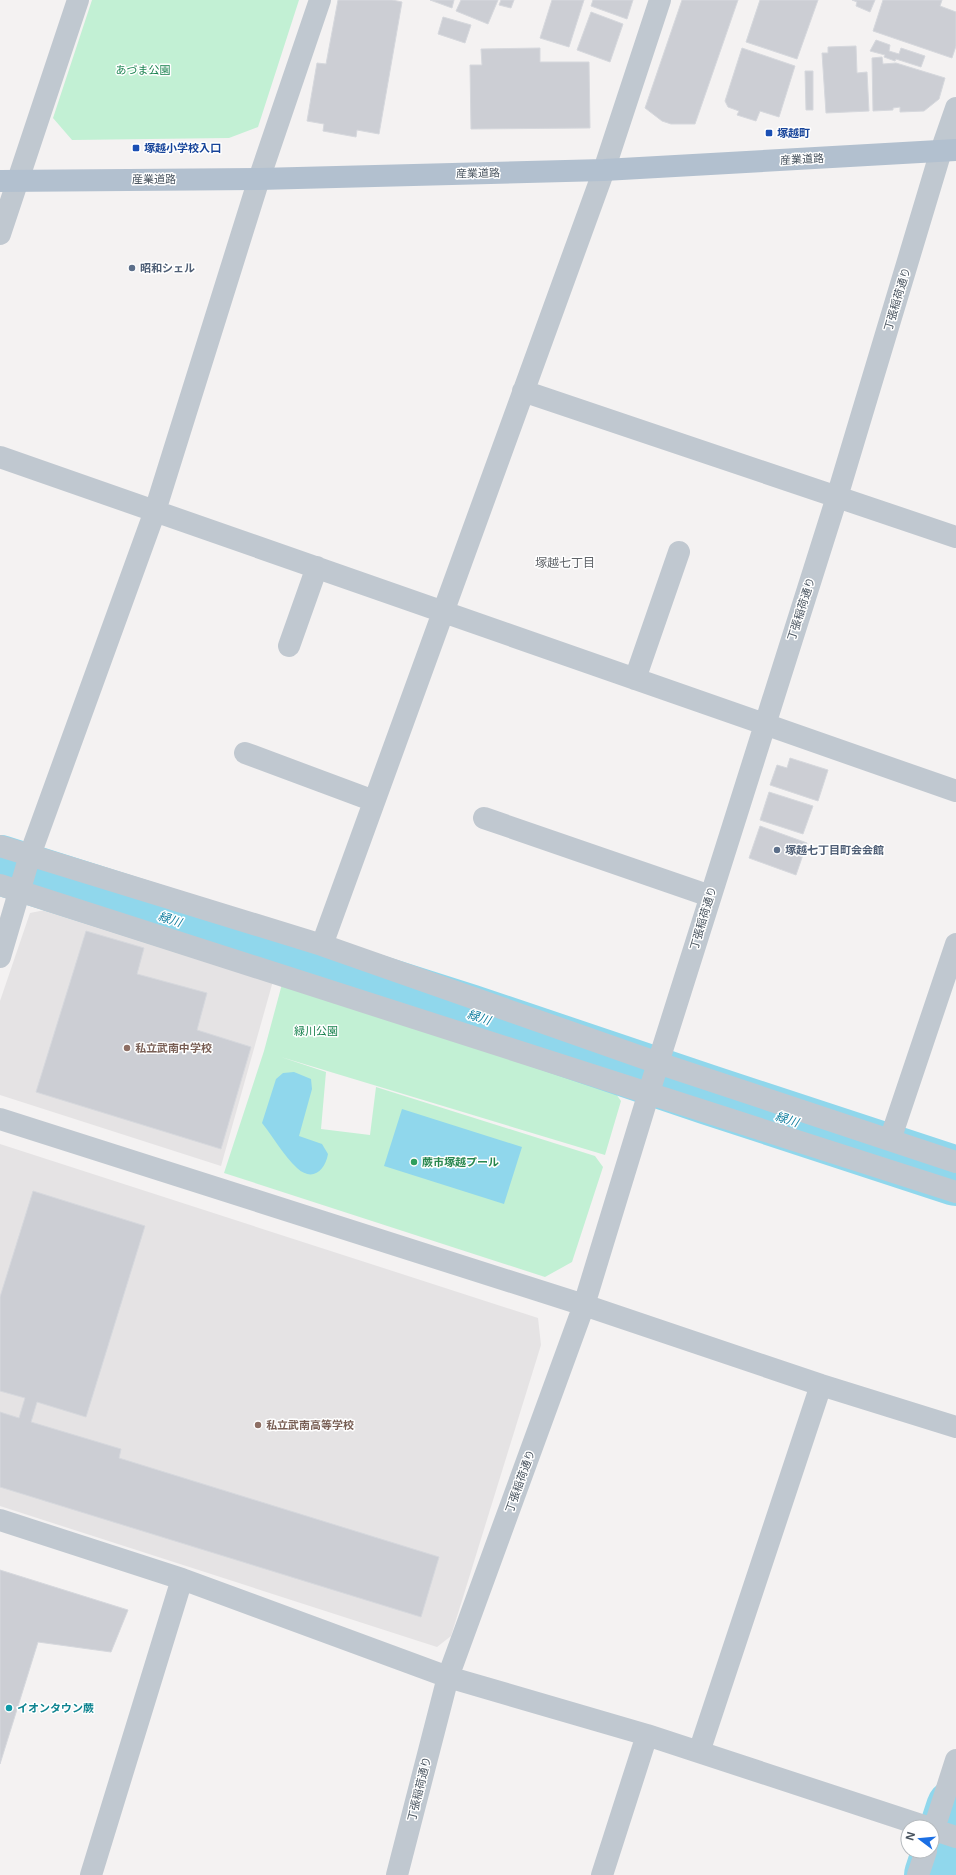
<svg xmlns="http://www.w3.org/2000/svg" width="956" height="1875" viewBox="0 0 956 1875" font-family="Inter,'Noto Sans JP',sans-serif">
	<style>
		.education { fill: #e5e3e4 }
		.green { fill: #c2f0d4 }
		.water { fill: #90d7ec }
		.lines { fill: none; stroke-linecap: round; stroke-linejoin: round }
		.river { stroke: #90d7ec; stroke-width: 60 }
		.building { fill: #ccced4; stroke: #d6d8dd }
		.minor { stroke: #c0c8d0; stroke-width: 22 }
		.major { stroke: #b2c0cf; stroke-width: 22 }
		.transit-dot { fill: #1a4fb4; stroke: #fff; stroke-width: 1.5 }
		.service-dot { fill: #5c6f8a; stroke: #fff; stroke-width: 1.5 }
		.education-dot { fill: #8d6e63; stroke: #fff; stroke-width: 1.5 }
		.leisure-dot { fill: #2e9e5b; stroke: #fff; stroke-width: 1.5 }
		.culture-dot { fill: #0f9aa8; stroke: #fff; stroke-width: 1.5 }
		.labels { text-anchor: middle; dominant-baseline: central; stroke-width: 3; stroke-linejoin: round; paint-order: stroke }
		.park-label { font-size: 11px; fill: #19824f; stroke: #fff }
		.transit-label { font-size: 11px; font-weight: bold; fill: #164399; stroke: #fff; text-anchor: start }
		.street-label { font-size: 11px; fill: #49545f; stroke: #fff }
		.service-label { font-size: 11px; font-weight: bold; fill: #4e5e75; stroke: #fff; text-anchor: start }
		.education-label { font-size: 11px; font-weight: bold; fill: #785e54; stroke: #fff; text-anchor: start }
		.leisure-label { font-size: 11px; font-weight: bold; fill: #27864d; stroke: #fff; text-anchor: start }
		.culture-label { font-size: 11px; font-weight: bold; fill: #0d838f; stroke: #fff; text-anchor: start }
		.neighbourhood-label { font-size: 12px; fill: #5e6267; stroke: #fff }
		.water-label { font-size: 12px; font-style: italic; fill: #0e7d9e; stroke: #fff }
	</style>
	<rect width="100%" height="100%" fill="#f4f2f2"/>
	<!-- education -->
	<path class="education" d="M 45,910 L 273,981 L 221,1166 L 0,1095 L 0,1001 L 30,913 Z
		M 0,1144 L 538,1318 L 541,1345 L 451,1636 L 437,1647 L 0,1506 Z"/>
	<!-- green -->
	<path class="green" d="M 92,0 L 299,0 L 258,127 L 229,138 L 72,140 L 53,118 Z
		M 282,984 L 614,1091 L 621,1101 L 605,1155 L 281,1057 L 326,1072 L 321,1129 L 370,1135 L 376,1087 L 595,1156 L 603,1167 L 572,1262 L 545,1277 L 224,1173 L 264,1051 Z"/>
	<!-- water -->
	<path class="water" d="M 294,1072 L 311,1079 L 312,1089 L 299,1136 L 322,1144 L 328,1154 C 325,1171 312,1182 297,1168 C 284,1156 274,1138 262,1123 L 276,1079 L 283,1073 Z
		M 402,1109 L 522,1147 L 504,1204 L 384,1166 Z"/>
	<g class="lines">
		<!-- river -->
		<path class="river" d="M 0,865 L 469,1014 L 709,1095 L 956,1176
			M 934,1875 L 956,1808"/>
	</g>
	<!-- building -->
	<path class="building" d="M 338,0 L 392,0 L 402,2 L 379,134 L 357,130 L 356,137 L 323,131 L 324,124 L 307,121 L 317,63 L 326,64 Z
		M 430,0 L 454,0 L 452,8 Z
		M 461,0 L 498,0 L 488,24 L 456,11 Z
		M 501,0 L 514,0 L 511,8 L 499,5 Z
		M 552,0 L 584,0 L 569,47 L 540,38 Z
		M 593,0 L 633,0 L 627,19 L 591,6 Z
		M 682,0 L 738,0 L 695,124 L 671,124 L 662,121 L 645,108 Z
		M 760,0 L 818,0 L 797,59 L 746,42 Z
		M 852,0 L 875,0 L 870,12 L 856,6 L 857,2 Z
		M 883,0 L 942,0 L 940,6 L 956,12 L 956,46 L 952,58 L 873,31 Z
		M 591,12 L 623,24 L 610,62 L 577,50 Z
		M 443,17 L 471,25 L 465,43 L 438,34 Z
		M 876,40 L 890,45 L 889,51 L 899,54 L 901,48 L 925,56 L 921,67 L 896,59 L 895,61 L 884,57 L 885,55 L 870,51 Z
		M 856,46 L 857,73 L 867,72 L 869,111 L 826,113 L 822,53 L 828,53 L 828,47 Z
		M 540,48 L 540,62 L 589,62 L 590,128 L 471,129 L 470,65 L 482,65 L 481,49 Z
		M 742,48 L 795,66 L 779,117 L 760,111 L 756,121 L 737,115 L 739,111 L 728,107 L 725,101 Z
		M 882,57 L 883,64 L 896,63 L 945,78 L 939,99 L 924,111 L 900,112 L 900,107 L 893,108 L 893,110 L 873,111 L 872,58 Z
		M 805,71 L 813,71 L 813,110 L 806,110 Z
		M 790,758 L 828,770 L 818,801 L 770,785 L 777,765 L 787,768 Z
		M 769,792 L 813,806 L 803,834 L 760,820 Z
		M 760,826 L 807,843 L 796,875 L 749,858 Z
		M 86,931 L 144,948 L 137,974 L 207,993 L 197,1030 L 251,1047 L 221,1149 L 36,1092 Z
		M 33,1191 L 145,1226 L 86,1417 L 37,1402 L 31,1422 L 121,1449 L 119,1458 L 439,1557 L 421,1617 L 0,1487 L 0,1412 L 19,1418 L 25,1398 L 0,1391 L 0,1297 Z
		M 0,1570 L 128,1610 L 111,1652 L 38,1642 L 0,1764 Z"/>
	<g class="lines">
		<!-- minor -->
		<path class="minor" d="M 0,234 L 78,0
			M 523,391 L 956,537
			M 0,457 L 956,791
			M 289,646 L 317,567
			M 635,679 L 679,552
			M 245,753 L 374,801
			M 484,818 L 710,896
			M 0,846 L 322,945 L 658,1063 L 956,1162
			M 0,885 L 956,1192
			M 322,945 L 604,170 L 660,0
			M 0,957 L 30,855 L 155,511 L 259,179 L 320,0
			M 0,1119 L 584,1305 L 821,1385 L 956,1427
			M 890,1140 L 956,944
			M 0,1520 L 182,1579 L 448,1677 L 647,1735 L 927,1827
			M 699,1752 L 821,1385
			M 932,1829 L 956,1837
			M 932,1835 L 956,1760
			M 91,1875 L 182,1579
			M 397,1875 L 448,1677 L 584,1305 L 658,1063 L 837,497 L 941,151 L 956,108
			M 602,1875 L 647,1735
			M 918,1875 L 926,1851"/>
		<!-- major -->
		<path class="major" d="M 0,181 L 259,179 L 604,170 L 956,150"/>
	</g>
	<!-- markers -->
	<g class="transit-dot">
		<rect x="765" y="129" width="8" height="8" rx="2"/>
		<rect x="132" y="144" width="8" height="8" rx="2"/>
	</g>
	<g class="service-dot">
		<circle cx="132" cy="268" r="4"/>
		<circle cx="777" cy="850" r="4"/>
	</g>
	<g class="education-dot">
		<circle cx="127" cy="1048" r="4"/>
		<circle cx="258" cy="1425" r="4"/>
	</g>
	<circle class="leisure-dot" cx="414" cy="1162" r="4"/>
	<circle class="culture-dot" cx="9" cy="1708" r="4"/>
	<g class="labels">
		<!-- park labels -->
		<g class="park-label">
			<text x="143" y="70">あづま公園</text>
			<text x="316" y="1031">緑川公園</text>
		</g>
		<!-- transit labels -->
		<g class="transit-label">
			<text x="777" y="133">塚越町</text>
			<text x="144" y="148">塚越小学校入口</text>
		</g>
		<!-- street labels -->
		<g class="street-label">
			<text transform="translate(802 159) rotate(-3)">産業道路</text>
			<text transform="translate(478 173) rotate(-1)">産業道路</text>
			<text x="154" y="179">産業道路</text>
			<text transform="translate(897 299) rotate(-73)">丁張稲荷通り</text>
			<text transform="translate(801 609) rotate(-72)">丁張稲荷通り</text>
			<text transform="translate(703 918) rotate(-73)">丁張稲荷通り</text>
			<text transform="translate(520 1481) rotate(-70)">丁張稲荷通り</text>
			<text transform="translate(419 1789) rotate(-76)">丁張稲荷通り</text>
		</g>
		<!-- service labels -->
		<g class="service-label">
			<text x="140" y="268">昭和シェル</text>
			<text x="785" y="850">塚越七丁目町会会館</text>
		</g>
		<!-- education labels -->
		<g class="education-label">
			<text x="135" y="1048">私立武南中学校</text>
			<text x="266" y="1425">私立武南高等学校</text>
		</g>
		<!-- leisure labels -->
		<g class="leisure-label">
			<text x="422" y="1162">蕨市塚越プール</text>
		</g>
		<!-- culture labels -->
		<g class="culture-label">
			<text x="17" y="1708">イオンタウン蕨</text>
		</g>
		<!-- neighbourhood labels -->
		<g class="neighbourhood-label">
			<text x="565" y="562">塚越七丁目</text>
		</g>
		<!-- water labels -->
		<g class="water-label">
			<text transform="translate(170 919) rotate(18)">緑川</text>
			<text transform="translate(479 1017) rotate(18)">緑川</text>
			<text transform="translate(787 1119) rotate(18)">緑川</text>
		</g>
	</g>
	<!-- north arrow -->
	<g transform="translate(920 1839) rotate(286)"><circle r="19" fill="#ffffff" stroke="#b6bbbf"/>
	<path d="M0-3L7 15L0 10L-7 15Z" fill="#1b6fe4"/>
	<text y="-6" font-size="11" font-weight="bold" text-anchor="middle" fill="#49545f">N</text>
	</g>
</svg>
